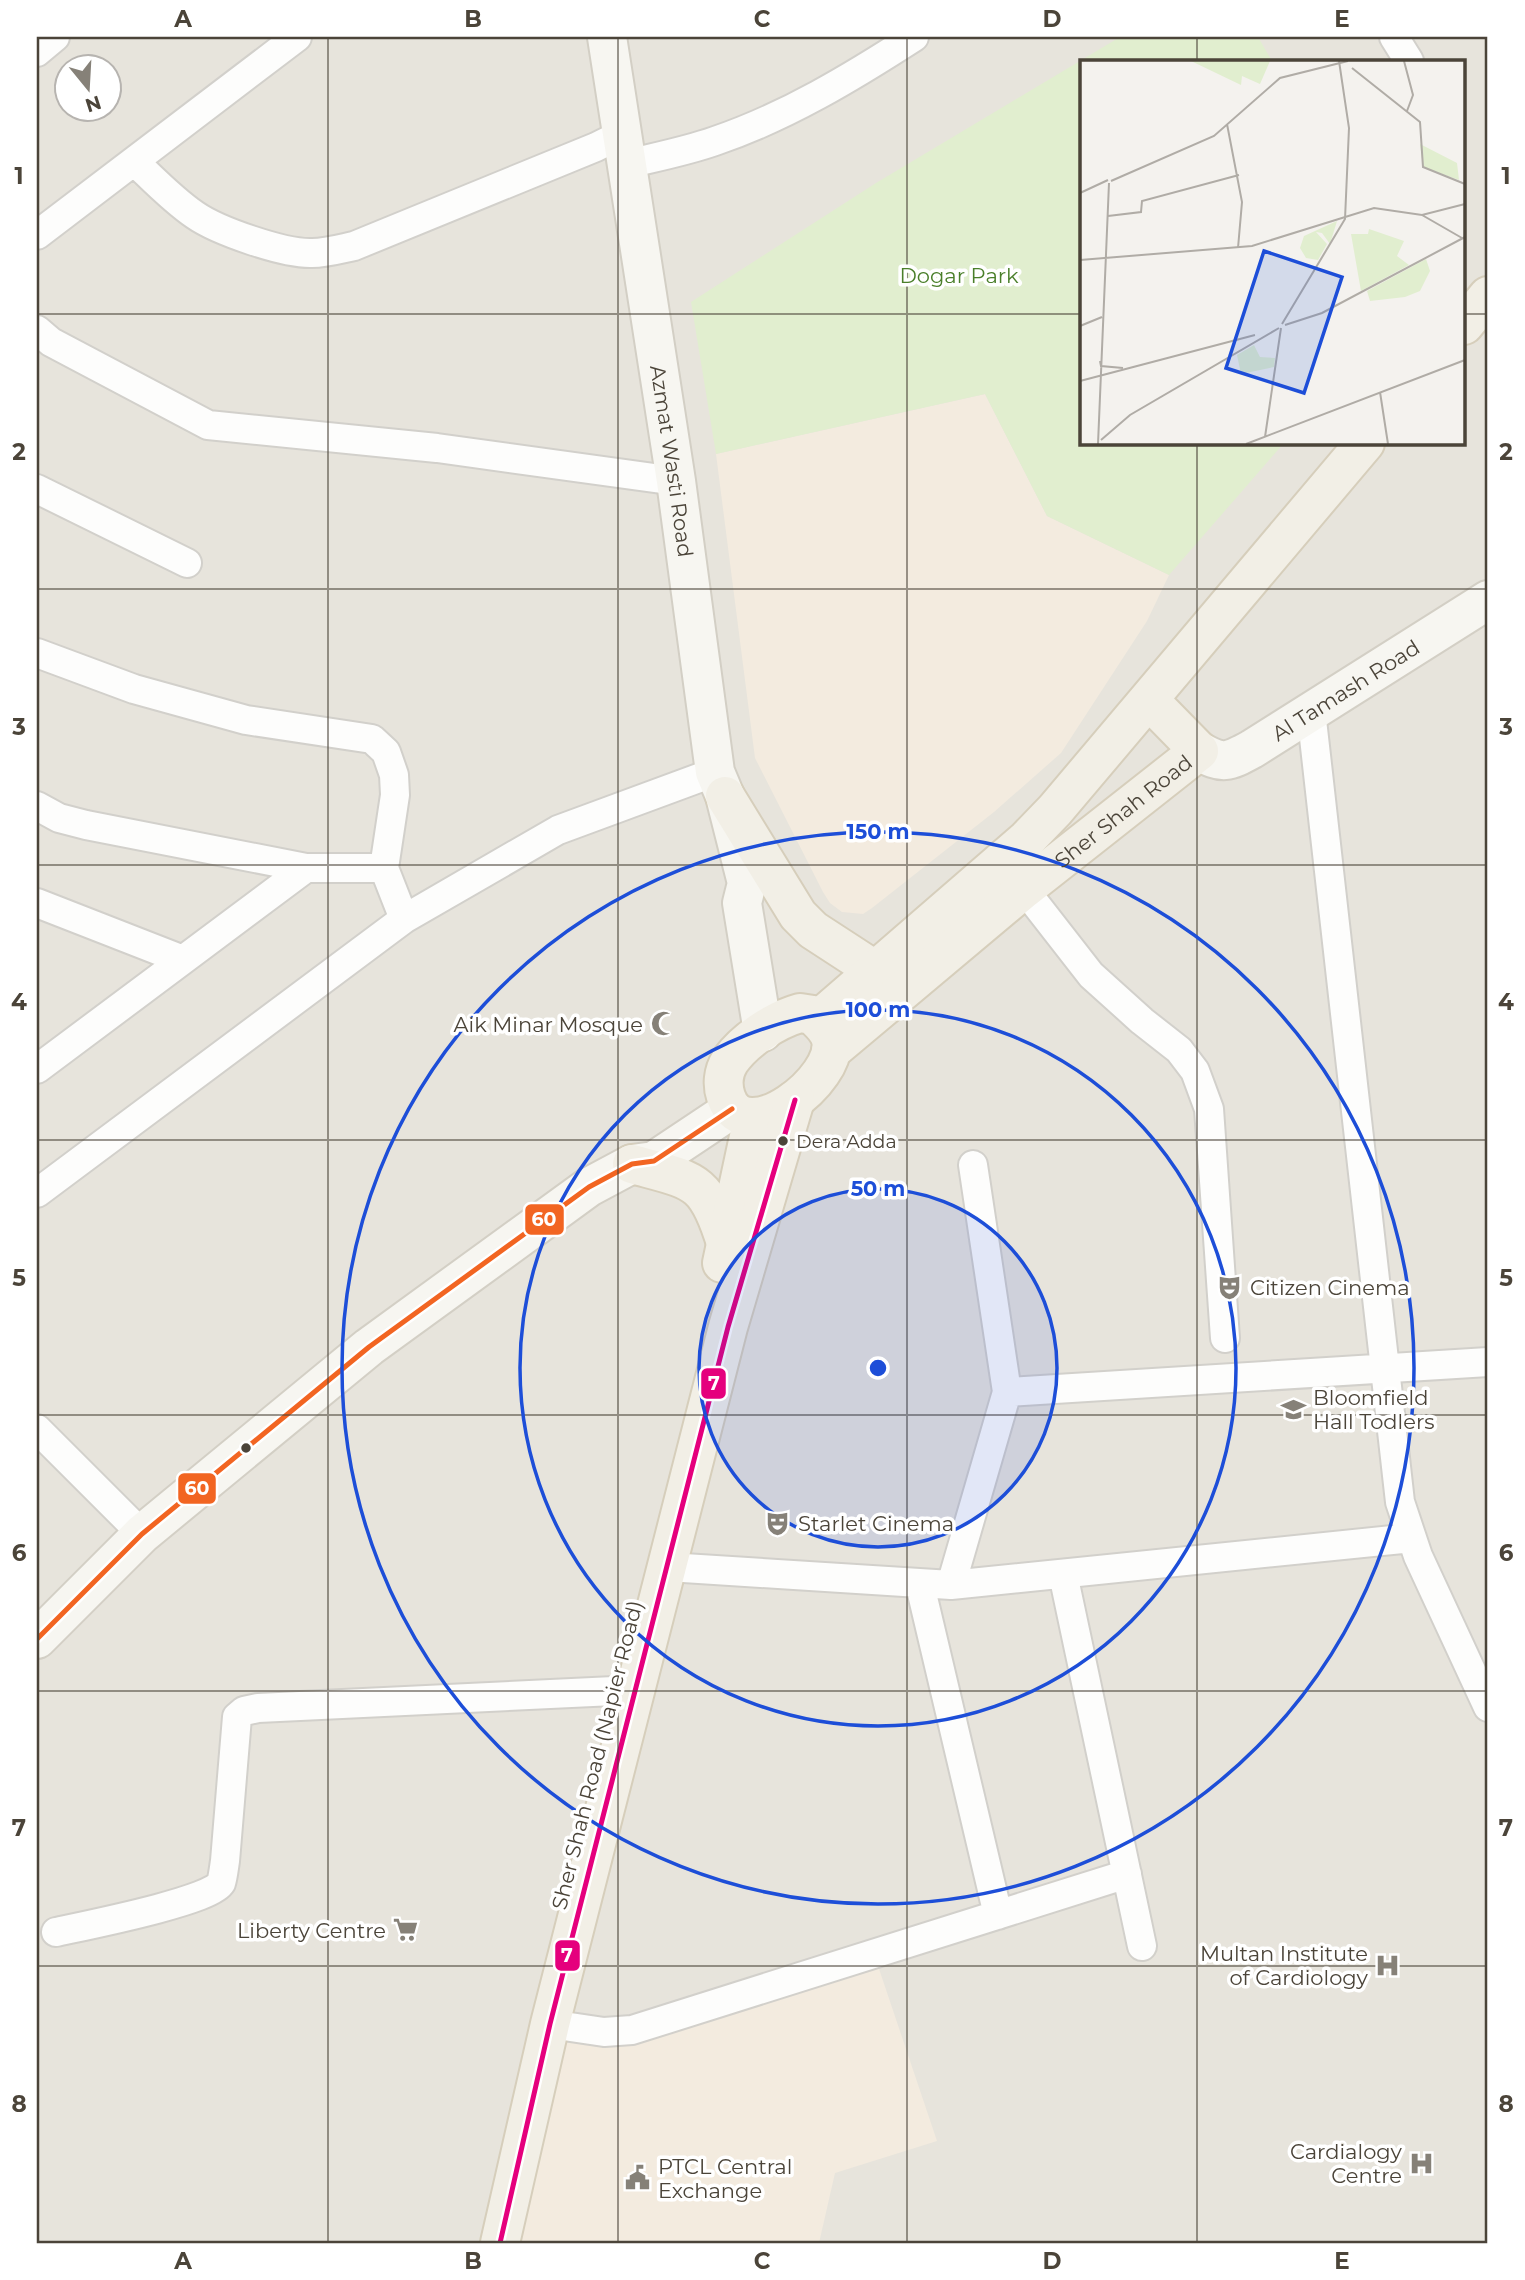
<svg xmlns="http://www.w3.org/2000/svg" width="1525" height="2280" viewBox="0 0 1525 2280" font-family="Montserrat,sans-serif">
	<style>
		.residential { fill: #e7e4dc; fill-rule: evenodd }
		.commercial { fill: #f3ebdf }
		.green { fill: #e1eecf }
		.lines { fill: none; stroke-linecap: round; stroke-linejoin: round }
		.minor-casing { stroke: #d2d0cb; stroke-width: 32 }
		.secondary-casing { stroke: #d3cfc5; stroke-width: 42 }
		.primary-casing { stroke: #d6cebb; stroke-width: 42 }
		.minor { stroke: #fdfdfc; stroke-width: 28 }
		.secondary { stroke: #f7f6f1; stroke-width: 38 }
		.primary { stroke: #f2efe6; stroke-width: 38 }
		.bus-1-casing { stroke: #fff; stroke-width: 10 }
		.bus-2-casing { stroke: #fff; stroke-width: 10 }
		.bus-1 { stroke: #f26522; stroke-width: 5 }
		.bus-2 { stroke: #e5007d; stroke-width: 5 }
		.grid { fill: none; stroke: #4b4439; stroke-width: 2; stroke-opacity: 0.55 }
		.ring { fill: none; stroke: #1d4ed8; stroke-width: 3.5 }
		.bus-dot { fill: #4b4439; stroke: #fff; stroke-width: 2.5 }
		.labels { text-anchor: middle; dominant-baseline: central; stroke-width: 7; stroke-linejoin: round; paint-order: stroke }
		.bus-label { font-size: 19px; fill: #4b4439; stroke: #fff; text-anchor: start }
		.park-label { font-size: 21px; fill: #4a7f2a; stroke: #fff }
		.street-label { font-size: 21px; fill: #4b4439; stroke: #fff }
		.poi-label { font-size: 21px; fill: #4b4439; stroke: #fff; text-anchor: end }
		.inset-road { fill: none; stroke: #b0aca6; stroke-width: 2 }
		.view { fill: #1d4ed8; fill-opacity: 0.15; stroke: #1d4ed8; stroke-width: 3.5 }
		.inset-edge { fill: none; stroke: #4b4439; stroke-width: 3.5 }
		.centre { fill: #1d4ed8; stroke: #fff; stroke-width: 3.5 }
		.ring-label { font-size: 21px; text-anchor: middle; font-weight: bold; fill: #1d4ed8; stroke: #fff; stroke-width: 7; stroke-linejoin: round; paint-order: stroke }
		.line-badge { stroke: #fff; stroke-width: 2.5 }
		.badge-label { font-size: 19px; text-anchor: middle; font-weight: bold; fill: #fff }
		.neatline { fill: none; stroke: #4b4439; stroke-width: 2.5 }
		.grid-label { font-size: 23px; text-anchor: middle; font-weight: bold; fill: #4b4439 }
	</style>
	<rect width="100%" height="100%" fill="#f4f2ee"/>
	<!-- residential -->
	<path class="residential" d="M 37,37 L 1488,37 L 1488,2243 L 37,2243 ZM 1082,61 L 1464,61 L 1464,443 L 1082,443 ZM 66,66 L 108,66 L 108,108 L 66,108 Z"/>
	<!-- commercial -->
	<path class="commercial" d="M 985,394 L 1047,516 L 1169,575 L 1147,621 L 1061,753 L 994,812 L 872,908 L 863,914 L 842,912 L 830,903 L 823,892 L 755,758 L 716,454 Z
		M 874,1954 L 937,2141 L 835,2173 L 819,2243 L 480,2243 L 538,2019 L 632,2030 Z"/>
	<!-- green -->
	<path class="green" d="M 1120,37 L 1258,37 L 1272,61 L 1082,61 L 1082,443 L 1284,443 L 1169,575 L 1047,516 L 985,394 L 716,454 L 691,302 L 876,183 Z"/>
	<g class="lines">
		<defs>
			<path id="minor" d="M 1394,37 L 1409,61
				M 37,52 L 55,37
				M 135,162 C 155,181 173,200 195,215 C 218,231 284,254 312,253 C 326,253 340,249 354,246 L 596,147 L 622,134
				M 627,164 C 656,157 687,151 715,141 C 786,117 852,77 914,37
				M 37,235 L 297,37
				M 37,330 L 51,342 L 208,425 L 437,448 L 676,481
				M 37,489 L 187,563
				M 37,653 L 134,689 L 246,720 L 372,739 L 386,752 L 394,775 L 395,795 L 384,868 L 404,919
				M 1311,711 L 1400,1502 L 1418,1556 L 1488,1707
				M 37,806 L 59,818 L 86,825 L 306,868 L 384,868
				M 1024,889 L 1091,975 L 1142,1021 L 1179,1050 L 1195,1071 L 1209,1109 L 1225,1338
				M 37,903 L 183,960
				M 37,1069 L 306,868
				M 37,1193 L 404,919 L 558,830 L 715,772
				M 1007,1392 L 1488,1362
				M 37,1429 L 142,1534
				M 668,1567 L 951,1585 L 1412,1538
				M 1063,1574 L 1142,1946
				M 920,1585 L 998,1915
				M 951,1585 L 1007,1392 L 973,1165
				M 56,1932 C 83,1926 211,1901 221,1883 C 223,1877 224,1867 225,1861 L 237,1717 L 244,1711 L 258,1708 L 614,1691
				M 550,2024 L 604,2032 L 632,2030 L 1127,1874"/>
			<g id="secondary">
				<path id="s1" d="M 607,37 L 676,481 L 715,772 L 725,796 L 747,883 L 742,903 L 763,1032"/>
				<path id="s2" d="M 1199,751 C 1223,765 1228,762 1252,749 L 1488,600"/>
				<path d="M 37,1639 L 142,1534 L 369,1347 L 589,1187 L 632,1164 L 654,1161 L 732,1109"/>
			</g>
			<g id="primary">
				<path d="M 1464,325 L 1488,296"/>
				<path d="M 725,796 L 798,915 L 813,930 L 876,971"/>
				<path d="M 800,1013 L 813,1015 C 820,1022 829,1030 831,1040 C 840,1078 745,1153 726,1097 C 722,1085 723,1072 730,1061 C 745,1040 775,1020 800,1013 Z"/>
				<path d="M 818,1020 L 1027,839 L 1055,810 L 1365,443"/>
				<path id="s3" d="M 831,1051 L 1024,889 L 1199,751 L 1149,700"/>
				<path d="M 632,1164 C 694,1181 706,1178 726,1243"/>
				<path d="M 722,1263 L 753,1118"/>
				<path d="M 500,2243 L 550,2024 L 728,1327 L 795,1100"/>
			</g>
		</defs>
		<!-- minor casing -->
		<use href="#minor" class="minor-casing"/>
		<!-- secondary casing -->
		<use href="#secondary" class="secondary-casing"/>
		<!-- primary casing -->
		<use href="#primary" class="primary-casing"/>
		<!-- minor -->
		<use href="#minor" class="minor"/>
		<!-- secondary -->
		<use href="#secondary" class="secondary"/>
		<!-- primary -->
		<use href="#primary" class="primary"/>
		<defs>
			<path id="bus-1" d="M 37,1639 L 142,1534 L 369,1347 L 589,1187 L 632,1164 L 654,1161 L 732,1109"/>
			<path id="bus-2" d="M 500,2243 L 550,2024 L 728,1327 L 795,1100"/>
		</defs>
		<!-- bus-1 casing -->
		<use href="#bus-1" class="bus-1-casing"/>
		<!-- bus-2 casing -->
		<use href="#bus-2" class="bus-2-casing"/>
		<!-- bus-1 -->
		<use href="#bus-1" class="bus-1"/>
		<!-- bus-2 -->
		<use href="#bus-2" class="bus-2"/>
	</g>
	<!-- grid -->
	<path class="grid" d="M 328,37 L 328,2243M 618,37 L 618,2243M 907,37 L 907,2243M 1197,37 L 1197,61M 37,314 L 1082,314M 1464,314 L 1488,314M 1197,443 L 1197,2243M 37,589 L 1488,589M 37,865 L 1488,865M 37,1140 L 1488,1140M 37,1415 L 1488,1415M 37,1691 L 1488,1691M 37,1966 L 1488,1966"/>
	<!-- distance rings -->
	<circle cx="878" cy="1368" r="179" fill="#1d4ed8" fill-opacity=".12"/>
	<g class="ring">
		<circle cx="878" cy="1368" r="179"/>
		<circle cx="878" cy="1368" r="358"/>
		<circle cx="878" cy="1368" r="536"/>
	</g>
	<!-- icons -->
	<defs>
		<symbol id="mosque-bare" viewBox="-9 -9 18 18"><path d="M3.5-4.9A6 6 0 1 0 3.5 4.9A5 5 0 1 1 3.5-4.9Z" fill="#868178" stroke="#fff" stroke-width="2.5" paint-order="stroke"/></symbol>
		<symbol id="theatre-bare" viewBox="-9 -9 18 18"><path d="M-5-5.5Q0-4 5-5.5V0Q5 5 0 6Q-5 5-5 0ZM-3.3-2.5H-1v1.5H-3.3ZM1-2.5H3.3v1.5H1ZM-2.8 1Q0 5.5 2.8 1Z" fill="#868178" stroke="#fff" stroke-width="2.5" paint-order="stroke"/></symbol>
		<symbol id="school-bare" viewBox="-9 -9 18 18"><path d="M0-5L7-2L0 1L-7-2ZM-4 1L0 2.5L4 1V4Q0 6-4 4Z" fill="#868178" stroke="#fff" stroke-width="2.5" paint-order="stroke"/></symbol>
		<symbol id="supermarket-bare" viewBox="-9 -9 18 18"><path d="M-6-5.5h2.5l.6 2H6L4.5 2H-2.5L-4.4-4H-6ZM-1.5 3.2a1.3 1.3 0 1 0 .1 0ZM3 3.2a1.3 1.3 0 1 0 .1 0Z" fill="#868178" stroke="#fff" stroke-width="2.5" paint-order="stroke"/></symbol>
		<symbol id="hospital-bare" viewBox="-9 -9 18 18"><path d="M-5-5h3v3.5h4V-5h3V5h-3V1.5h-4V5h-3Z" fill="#868178" stroke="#fff" stroke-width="2.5" paint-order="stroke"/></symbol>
		<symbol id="civic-bare" viewBox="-9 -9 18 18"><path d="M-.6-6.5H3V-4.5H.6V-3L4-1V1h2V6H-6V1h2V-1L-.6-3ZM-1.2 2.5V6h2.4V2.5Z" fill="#868178" stroke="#fff" stroke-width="2.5" paint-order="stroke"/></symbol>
	</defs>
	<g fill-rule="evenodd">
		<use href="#mosque-bare" x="646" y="1006" width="35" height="35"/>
		<use href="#theatre-bare" x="1212" y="1270" width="35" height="35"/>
		<use href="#school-bare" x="1276" y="1392" width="35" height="35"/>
		<use href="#theatre-bare" x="760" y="1506" width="35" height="35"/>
		<use href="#supermarket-bare" x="388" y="1912" width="35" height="35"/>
		<use href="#hospital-bare" x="1370" y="1948" width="35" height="35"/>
		<use href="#hospital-bare" x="1404" y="2146" width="35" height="35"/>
		<use href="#civic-bare" x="620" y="2160" width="35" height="35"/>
	</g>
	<!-- markers -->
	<g class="bus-dot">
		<circle cx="783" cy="1141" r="6"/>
		<circle cx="246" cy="1448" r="6"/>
	</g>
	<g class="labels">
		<!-- bus labels -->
		<g class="bus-label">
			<text x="796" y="1141">Dera Adda</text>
		</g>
		<!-- park labels -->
		<g class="park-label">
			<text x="959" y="275">Dogar Park</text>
		</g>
		<!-- street labels -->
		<g class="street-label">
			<text stroke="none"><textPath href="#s1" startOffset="429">Azmat Wasti Road</textPath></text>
			<text stroke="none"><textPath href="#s2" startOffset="168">Al Tamash Road</textPath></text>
			<text stroke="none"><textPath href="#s3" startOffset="378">Sher Shah Road</textPath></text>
			<text transform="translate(597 1755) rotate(-76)">Sher Shah Road (Napier Road)</text>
		</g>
		<!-- poi labels -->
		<g class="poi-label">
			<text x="643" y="1024">Aik Minar Mosque</text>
			<text x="1250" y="1287" text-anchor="start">Citizen Cinema</text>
			<text x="1313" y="1397" text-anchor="start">Bloomfield<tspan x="1313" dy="24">Hall Todlers</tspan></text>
			<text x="798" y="1523" text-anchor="start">Starlet Cinema</text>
			<text x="386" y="1930">Liberty Centre</text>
			<text x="1368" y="1953">Multan Institute<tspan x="1368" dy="24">of Cardiology</tspan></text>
			<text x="1402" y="2151">Cardialogy<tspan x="1402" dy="24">Centre</tspan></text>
			<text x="658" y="2166" text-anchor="start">PTCL Central<tspan x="658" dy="24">Exchange</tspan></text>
		</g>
	</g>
	<!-- overview -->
	<g transform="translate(1080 60)">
		<rect width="385" height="385" fill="#f4f2ee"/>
		<path d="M 111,1 L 190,1 L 180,24 L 162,16 L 161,25 ZM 340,84 L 377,103 L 379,120 L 343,107 ZM 257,161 L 250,184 L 242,173 L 236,172 L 247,184 L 238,200 L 226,198 L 220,188 L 224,176 ZM 289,169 L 324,181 L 317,196 L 329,205 L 281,231 L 271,174 L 288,174 ZM 346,199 L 350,211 L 340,231 L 325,237 L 290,241 L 287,231 ZM 174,285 L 180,297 L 195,298 L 194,307 L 161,314 L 157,295 Z" fill="#e1eecf"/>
		<path class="inset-road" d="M 324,1 L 333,35 L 327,51M 272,8 L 340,62 L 343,107 L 385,124M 147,64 L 162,142 L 158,188M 31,121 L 134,76 L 200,18 L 268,1M 0,133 L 28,120M 342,155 L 382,178M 28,156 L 61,152 L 62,141 L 159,115M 0,200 L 172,186 L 294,148 L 342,155 L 385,144M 202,264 L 265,159 L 269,68 L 259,1M 205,265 L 242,253 L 385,177M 0,266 L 22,257M 20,301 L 21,306 L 43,308M 0,321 L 175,275M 300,332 L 308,384M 185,377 L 201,268M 21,380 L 50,355 L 199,268M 18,384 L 29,123M 166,384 L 385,300"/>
		<path class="view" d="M 184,191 L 262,217 L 224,333 L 146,308 Z"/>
		<rect width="385" height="385" class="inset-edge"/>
	</g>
	<circle cx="878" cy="1368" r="10" class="centre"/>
	<g class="ring-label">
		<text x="878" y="839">150 m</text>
		<text x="878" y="1017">100 m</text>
		<text x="878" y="1196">50 m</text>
	</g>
	<g class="line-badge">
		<rect x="524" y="1203" width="41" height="33" rx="7" fill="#f26522"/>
		<rect x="700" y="1367" width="27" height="33" rx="7" fill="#e5007d"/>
		<rect x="177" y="1472" width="40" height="33" rx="7" fill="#f26522"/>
		<rect x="554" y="1939" width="27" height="33" rx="7" fill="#e5007d"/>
	</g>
	<g class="badge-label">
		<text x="544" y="1226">60</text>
		<text x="714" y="1390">7</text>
		<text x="197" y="1495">60</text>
		<text x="567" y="1962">7</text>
	</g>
	<!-- border -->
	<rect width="1525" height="2280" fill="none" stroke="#ffffff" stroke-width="77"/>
	<!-- north arrow -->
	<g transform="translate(88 88) rotate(162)"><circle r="33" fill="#ffffff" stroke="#b7b4b0" stroke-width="2"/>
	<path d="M0-5L12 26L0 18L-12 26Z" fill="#868178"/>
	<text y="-10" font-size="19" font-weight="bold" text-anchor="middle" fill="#4b4439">N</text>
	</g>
	<rect x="38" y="38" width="1448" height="2204" class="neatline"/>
	<g class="grid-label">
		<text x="183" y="27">A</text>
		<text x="473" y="27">B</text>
		<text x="762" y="27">C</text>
		<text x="1052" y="27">D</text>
		<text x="1342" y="27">E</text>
		<text x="19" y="184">1</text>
		<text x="1506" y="184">1</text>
		<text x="19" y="460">2</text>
		<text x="1506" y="460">2</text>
		<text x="19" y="735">3</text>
		<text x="1506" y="735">3</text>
		<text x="19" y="1010">4</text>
		<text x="1506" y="1010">4</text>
		<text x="19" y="1286">5</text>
		<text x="1506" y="1286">5</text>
		<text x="19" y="1561">6</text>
		<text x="1506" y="1561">6</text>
		<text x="19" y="1836">7</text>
		<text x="1506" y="1836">7</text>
		<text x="19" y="2112">8</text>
		<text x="1506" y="2112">8</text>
		<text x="183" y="2269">A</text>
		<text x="473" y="2269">B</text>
		<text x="762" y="2269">C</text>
		<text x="1052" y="2269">D</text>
		<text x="1342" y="2269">E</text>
	</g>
</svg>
